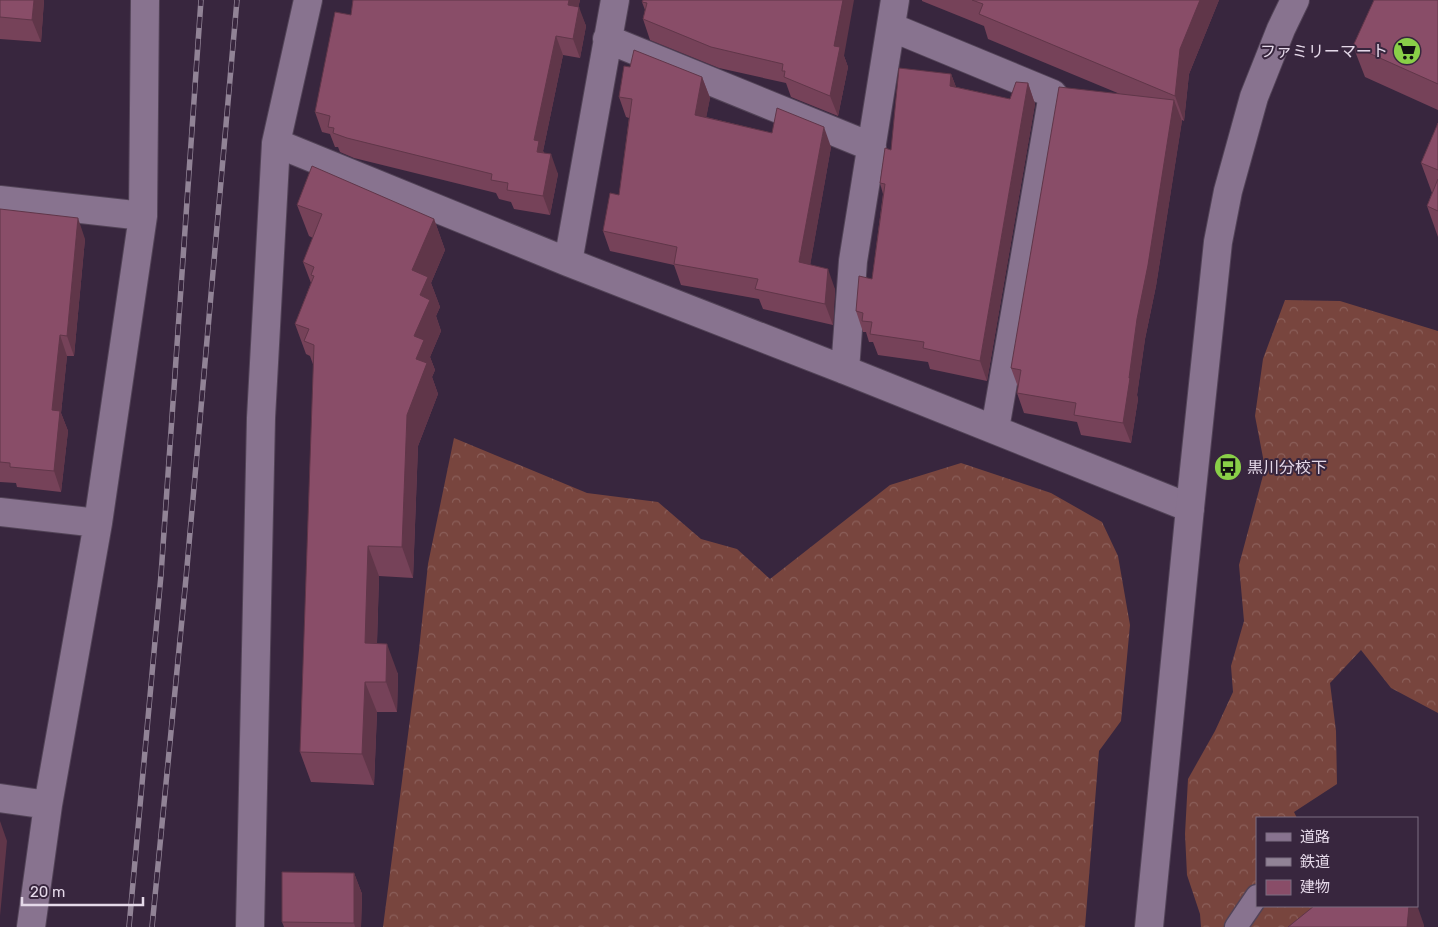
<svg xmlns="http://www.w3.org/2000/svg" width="1438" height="927" viewBox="0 0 1438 927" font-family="Rubik,'Noto Sans JP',sans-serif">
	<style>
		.forest { fill: url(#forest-crowns) }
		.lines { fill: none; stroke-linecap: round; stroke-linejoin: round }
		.lane-casing { stroke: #524357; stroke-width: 25 }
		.street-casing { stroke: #524357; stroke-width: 30 }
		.secondary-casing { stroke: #524357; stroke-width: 30 }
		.lane { stroke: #88738f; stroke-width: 22 }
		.street { stroke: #88738f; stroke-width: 28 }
		.secondary { stroke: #88738f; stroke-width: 28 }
		.rail-casing { stroke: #918396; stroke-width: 5.5 }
		.rail { stroke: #38263e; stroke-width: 4; stroke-dasharray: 11; stroke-linecap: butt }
		.wall { fill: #764259 }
		.shaded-wall { fill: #603649 }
		.building { fill: #894d68; stroke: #603649 }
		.labels { text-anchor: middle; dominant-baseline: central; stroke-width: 4; stroke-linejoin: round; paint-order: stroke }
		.poi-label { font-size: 16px; fill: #e5d9e9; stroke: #38263e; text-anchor: end }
	</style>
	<defs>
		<pattern id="forest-crowns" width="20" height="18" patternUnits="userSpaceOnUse" patternTransform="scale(1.25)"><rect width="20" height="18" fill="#78453e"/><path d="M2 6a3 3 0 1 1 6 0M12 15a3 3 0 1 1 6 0" fill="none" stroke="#8b5f5a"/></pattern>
	</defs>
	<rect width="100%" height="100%" fill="#38263e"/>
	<!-- forest -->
	<path class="forest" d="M 1285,300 L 1340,301 L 1438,331 L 1438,713 L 1391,688 L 1361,650 L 1330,683 L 1336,731 L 1337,784 L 1294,812 L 1297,818 L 1257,818 L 1257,906 L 1339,906 L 1325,927 L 1201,927 L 1200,914 L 1187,875 L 1185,834 L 1188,779 L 1215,731 L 1233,692 L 1231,666 L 1244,621 L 1239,565 L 1265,468 L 1255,416 L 1263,359 Z
		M 454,438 L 587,493 L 658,502 L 701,539 L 737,549 L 770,579 L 890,485 L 961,463 L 1051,493 L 1102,522 L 1118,556 L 1130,625 L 1121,721 L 1099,751 L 1085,927 L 383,927 L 419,650 L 428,564 Z"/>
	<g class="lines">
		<defs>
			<path id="lane" d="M 1236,927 L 1257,896"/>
			<path id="street" d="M 891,27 L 1053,94 L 995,429
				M 607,39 L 872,147
				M 276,143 L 568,262 L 845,370 L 1190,508
				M 0,200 L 143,216
				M 568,262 L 615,0
				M 845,370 L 853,261 L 895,0
				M 0,512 L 98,523
				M 0,798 L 48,805
				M 31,927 L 48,805 L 98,523 L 143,216 L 145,0
				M 250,927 L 261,418 L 276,143 L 308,0"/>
			<path id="secondary" d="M 1149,927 L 1190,508 L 1218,242 L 1228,191 L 1254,97 L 1281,29 L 1295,0"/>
		</defs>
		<!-- lane casing -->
		<use href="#lane" class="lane-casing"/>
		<!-- street casing -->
		<use href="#street" class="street-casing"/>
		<!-- secondary casing -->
		<use href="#secondary" class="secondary-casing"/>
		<!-- lane -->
		<use href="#lane" class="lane"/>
		<!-- street -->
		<use href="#street" class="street"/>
		<!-- secondary -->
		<use href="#secondary" class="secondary"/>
		<defs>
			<path id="rail" d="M 129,927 L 161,575 L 201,0
				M 152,927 L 186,578 L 237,0"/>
		</defs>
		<!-- rail casing -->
		<use href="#rail" class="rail-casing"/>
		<!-- rail -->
		<use href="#rail" class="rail"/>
	</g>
	<!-- wall -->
	<path class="wall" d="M 0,0 L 44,0 L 41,42 L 0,39 Z
		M 353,0 L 580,0 L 578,7 L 586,26 L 580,58 L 563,55 L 543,151 L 558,174 L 550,215 L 514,209 L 511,202 L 499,199 L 496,193 L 354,158 L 340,152 L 338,147 L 335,147 L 330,134 L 322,132 L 315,112 L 351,15 Z
		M 922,0 L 1219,0 L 1189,74 L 1184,121 L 1182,120 L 1156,286 L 1145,339 L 1137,395 L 1138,399 L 1131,443 L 1081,435 L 1077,422 L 1024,413 L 1017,393 L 1018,387 L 1011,368 L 1120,94 L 988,39 L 984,26 L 922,1 Z
		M 1438,0 L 1438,110 L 1365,77 L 1353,46 Z
		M 642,2 L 844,56 L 848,67 L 838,116 L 791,97 L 786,83 L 719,68 L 650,40 L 643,19 L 645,10 Z
		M 951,74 L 956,87 L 1010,99 L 1028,83 L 1035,104 L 987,381 L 930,369 L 928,362 L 878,355 L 873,342 L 869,342 L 866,332 L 863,332 L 856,311 L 872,279 L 883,194 L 880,183 L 891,150 Z
		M 702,77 L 710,98 L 706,117 L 831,147 L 810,265 L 835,289 L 833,325 L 763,309 L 759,299 L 681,285 L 674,265 L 610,251 L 603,231 L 619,195 L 629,118 L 626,117 L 619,97 Z
		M 1438,123 L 1438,237 L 1427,206 L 1432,193 L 1421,163 Z
		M 297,205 L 434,219 L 445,250 L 431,283 L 440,307 L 436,316 L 441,331 L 430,357 L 435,370 L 432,377 L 438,394 L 418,446 L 413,578 L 379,576 L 377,643 L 398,674 L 397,712 L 377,712 L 374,785 L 311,782 L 300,752 L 314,367 L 310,356 L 306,354 L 295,324 L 311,283 L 303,262 L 313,238 L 309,236 Z
		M 0,209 L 85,239 L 74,356 L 67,356 L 61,413 L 68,431 L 61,492 L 17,487 L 16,483 L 0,482 Z
		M 354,873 L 362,894 L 361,927 L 284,927 L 282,922 Z"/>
	<!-- shaded-wall -->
	<path class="shaded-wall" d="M 34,0 L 44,0 L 41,42 L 32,20 Z
		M 569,0 L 580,0 L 575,24 L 568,5 Z
		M 843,0 L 854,0 L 844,56 L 848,67 L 838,116 L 830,96 L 834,46 Z
		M 1200,0 L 1219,0 L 1189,74 L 1184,121 L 1175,96 L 1180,49 Z
		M 579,7 L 586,26 L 580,58 L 573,39 Z
		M 556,36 L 563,55 L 543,151 L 546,160 L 544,172 L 534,140 Z
		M 951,74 L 959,95 L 950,86 Z
		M 702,77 L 710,98 L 703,135 L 695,115 Z
		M 1028,83 L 1035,104 L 987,381 L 980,361 Z
		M 1174,100 L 1182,121 L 1156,286 L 1145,339 L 1137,395 L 1138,399 L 1131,443 L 1123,423 L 1129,378 L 1137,319 Z
		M 824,127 L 831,147 L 807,283 L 799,262 Z
		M 551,154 L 558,174 L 550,215 L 543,196 Z
		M 78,218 L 85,239 L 74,356 L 67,336 Z
		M 434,219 L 445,250 L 431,283 L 440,307 L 436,316 L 441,331 L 430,357 L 435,370 L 432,377 L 438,394 L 418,446 L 413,578 L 402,547 L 407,415 L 416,359 L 412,270 Z
		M 828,269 L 835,289 L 833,325 L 825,304 Z
		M 60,335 L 67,356 L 61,413 L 68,431 L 61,492 L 54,471 L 52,410 Z
		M 368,546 L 379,576 L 376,674 L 365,643 Z
		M 387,644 L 398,674 L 397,712 L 386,682 Z
		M 365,682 L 377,712 L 374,785 L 362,754 Z
		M 0,821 L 7,841 L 0,916 Z
		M 354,873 L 362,894 L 361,927 L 355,927 L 354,923 Z
		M 1417,905 L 1424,925 L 1424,927 L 1407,927 L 1409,906 Z"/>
	<!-- building -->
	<path class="building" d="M 0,0 L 34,0 L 32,20 L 0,17 Z
		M 353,0 L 569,0 L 568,5 L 579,7 L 573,39 L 556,36 L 534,140 L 539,141 L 537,152 L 551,154 L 543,196 L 507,190 L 508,183 L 491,180 L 492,174 L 347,138 L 333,133 L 334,128 L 328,127 L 330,116 L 315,112 L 335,12 L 351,15 Z
		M 643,0 L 843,0 L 834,46 L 840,47 L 830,96 L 784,77 L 785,71 L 782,71 L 783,64 L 711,47 L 643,19 L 647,3 L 642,2 Z
		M 972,0 L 1200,0 L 1180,49 L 1175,96 L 979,14 L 983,4 Z
		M 1374,0 L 1438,0 L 1438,84 L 1353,46 Z
		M 634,50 L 702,77 L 695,115 L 772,133 L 777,108 L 824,127 L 799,262 L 828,269 L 825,304 L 755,289 L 758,279 L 674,264 L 677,247 L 603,231 L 610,193 L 619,195 L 632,99 L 619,97 L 624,66 L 630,67 Z
		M 899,68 L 951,74 L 950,86 L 1010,99 L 1016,82 L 1028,83 L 980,361 L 923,348 L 924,342 L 870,334 L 872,322 L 862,321 L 863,313 L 856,311 L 859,276 L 872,279 L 885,184 L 880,183 L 885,148 L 891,150 Z
		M 1059,87 L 1174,100 L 1148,265 L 1137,319 L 1129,378 L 1130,378 L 1123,423 L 1074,415 L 1076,403 L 1017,393 L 1021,370 L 1011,368 Z
		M 1438,123 L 1438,170 L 1421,163 Z
		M 312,166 L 434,219 L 412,270 L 428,277 L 420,295 L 430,300 L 414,336 L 424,340 L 416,359 L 427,363 L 407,415 L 402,547 L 368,546 L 365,643 L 387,644 L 386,682 L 365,682 L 362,754 L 300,752 L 314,345 L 304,341 L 309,329 L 295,324 L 314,276 L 311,275 L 314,267 L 303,262 L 322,214 L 297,205 Z
		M 1438,179 L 1438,211 L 1427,206 Z
		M 0,209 L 78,218 L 67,336 L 60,335 L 52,410 L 60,411 L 54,471 L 10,467 L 10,463 L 0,462 Z
		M 282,872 L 354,873 L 354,923 L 282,922 Z
		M 1314,906 L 1409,906 L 1407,927 L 1288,927 Z"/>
	<!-- icons -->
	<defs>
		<symbol id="supermarket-disc" viewBox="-11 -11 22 22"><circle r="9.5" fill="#89cf48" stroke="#38263e"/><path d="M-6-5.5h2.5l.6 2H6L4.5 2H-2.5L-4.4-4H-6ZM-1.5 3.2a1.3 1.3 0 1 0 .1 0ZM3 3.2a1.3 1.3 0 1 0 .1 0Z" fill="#111"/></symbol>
		<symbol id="bus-disc" viewBox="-11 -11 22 22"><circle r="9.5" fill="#89cf48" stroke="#38263e"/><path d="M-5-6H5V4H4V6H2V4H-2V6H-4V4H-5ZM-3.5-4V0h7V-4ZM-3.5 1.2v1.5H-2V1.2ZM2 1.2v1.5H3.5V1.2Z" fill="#111"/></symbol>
	</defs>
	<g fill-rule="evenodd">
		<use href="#supermarket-disc" x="1391" y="35" width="32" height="32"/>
		<use href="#bus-disc" x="1212" y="451" width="32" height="32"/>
	</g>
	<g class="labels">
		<!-- poi labels -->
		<g class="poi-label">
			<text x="1388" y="51">ファミリーマート</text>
			<text x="1247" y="467" text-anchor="start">黒川分校下</text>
		</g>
	</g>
	<!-- legend -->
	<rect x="1256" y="817" width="162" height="90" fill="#38263e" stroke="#7d6e82"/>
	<rect x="1266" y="833" width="25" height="8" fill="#88738f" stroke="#7d6e82"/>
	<text x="1300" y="842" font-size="15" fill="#e5d9e9">道路</text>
	<rect x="1266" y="858" width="25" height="8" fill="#918396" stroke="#7d6e82"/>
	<text x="1300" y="867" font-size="15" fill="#e5d9e9">鉄道</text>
	<rect x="1266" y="880" width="25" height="15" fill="#894d68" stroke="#7d6e82"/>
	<text x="1300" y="892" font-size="15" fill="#e5d9e9">建物</text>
	<!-- scale -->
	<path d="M22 897v8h121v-8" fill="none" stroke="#e5d9e9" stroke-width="2.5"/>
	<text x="30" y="897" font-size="15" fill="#e5d9e9" stroke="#38263e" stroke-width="4" paint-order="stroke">20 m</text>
</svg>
